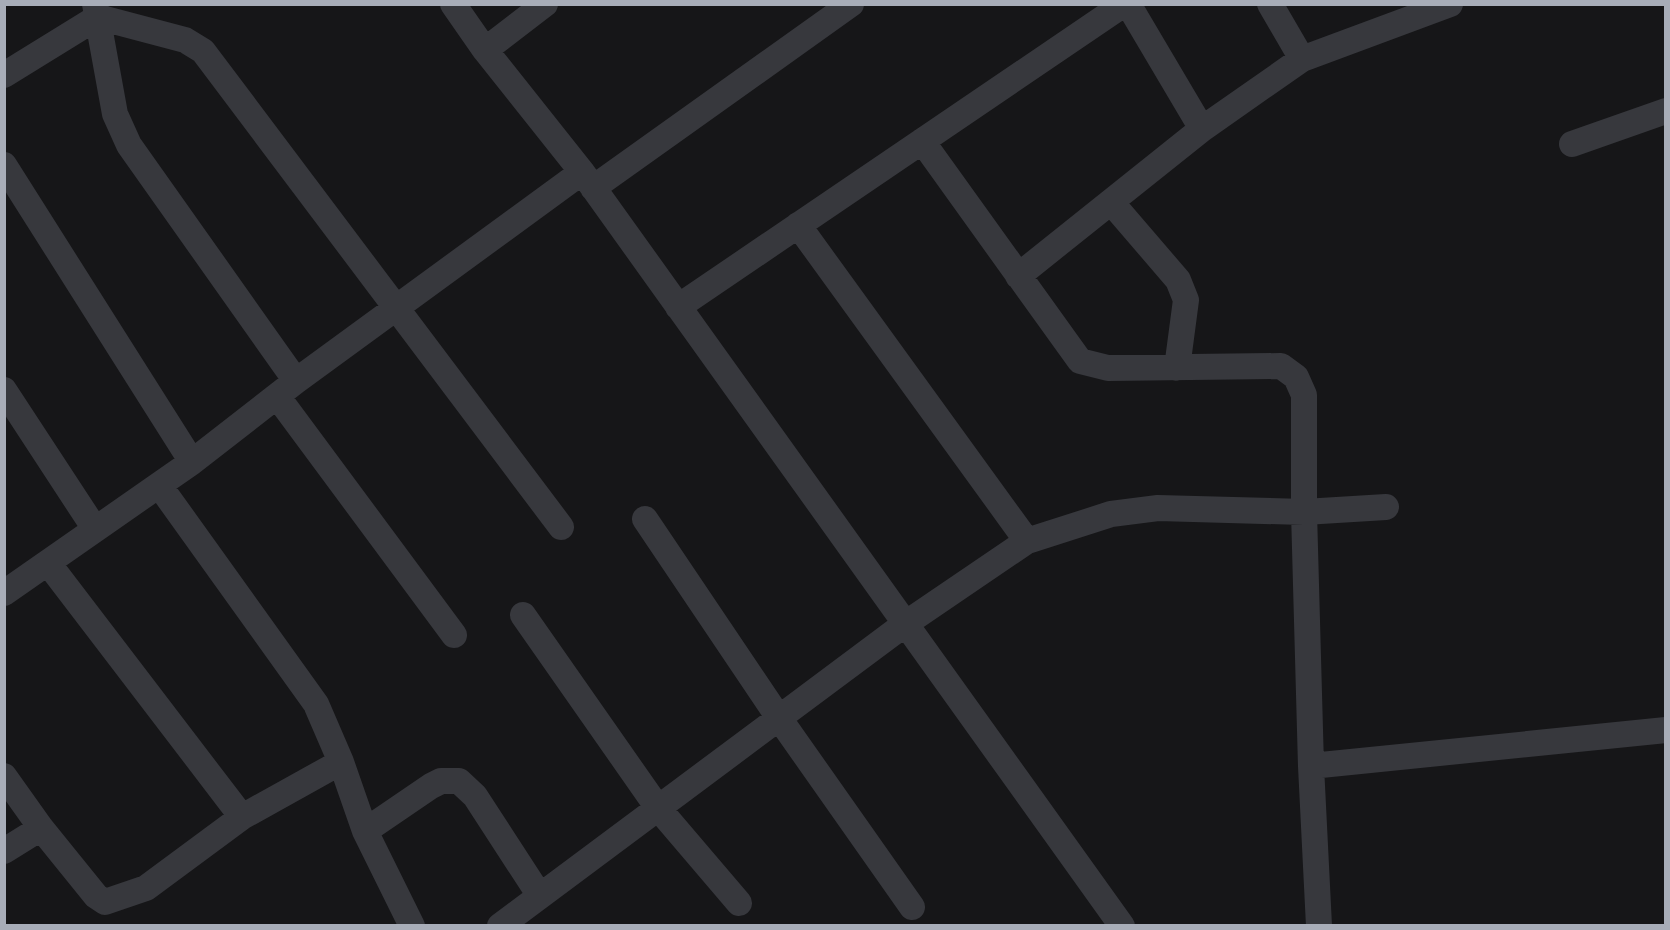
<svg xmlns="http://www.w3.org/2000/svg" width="1670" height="930" viewBox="0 0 1670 930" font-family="'Alegreya Sans',sans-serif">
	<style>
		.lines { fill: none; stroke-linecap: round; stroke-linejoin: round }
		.street { stroke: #37383d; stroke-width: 26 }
	</style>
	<rect width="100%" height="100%" fill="#161618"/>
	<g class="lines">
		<!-- street -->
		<path class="street" d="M 95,4 L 115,114 L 129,145 L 296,381
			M 453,4 L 485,50 L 582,172 L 1122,926
			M 1128,4 L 1202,129
			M 1270,4 L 1302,59
			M 485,50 L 545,4
			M 4,75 L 98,17 L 185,40 L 203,51 L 561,527
			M 922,141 L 1080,361 L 1108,368 L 1281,366 L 1296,377 L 1304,395 L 1304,512 L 1311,766 L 1319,926
			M 1572,144 L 1666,111
			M 4,165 L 192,462
			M 593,188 L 851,4
			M 1111,202 L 1178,280 L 1186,300 L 1177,368
			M 798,225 L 1027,541
			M 1018,276 L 1202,129 L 1302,59 L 1450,4
			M 678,307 L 1124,4
			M 4,390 L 95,529
			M 277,396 L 454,635
			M 159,485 L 316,704 L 341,762
			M 645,519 L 779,718 L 912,907
			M 48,563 L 242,817
			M 4,593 L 192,462 L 296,381 L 582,172
			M 523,615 L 658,808 L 739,903
			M 1311,766 L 1666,730
			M 4,776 L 41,828 L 96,896 L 105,902 L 146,888 L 242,817 L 341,762 L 365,831 L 412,926
			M 365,831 L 431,786 L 441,781 L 459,781 L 475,796 L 540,896
			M 4,851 L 41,828
			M 500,926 L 905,624 L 1027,541 L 1111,514 L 1158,508 L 1304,512 L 1386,507"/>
	</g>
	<!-- border -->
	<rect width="1670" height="930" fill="none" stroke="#a8adb8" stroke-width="12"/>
</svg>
